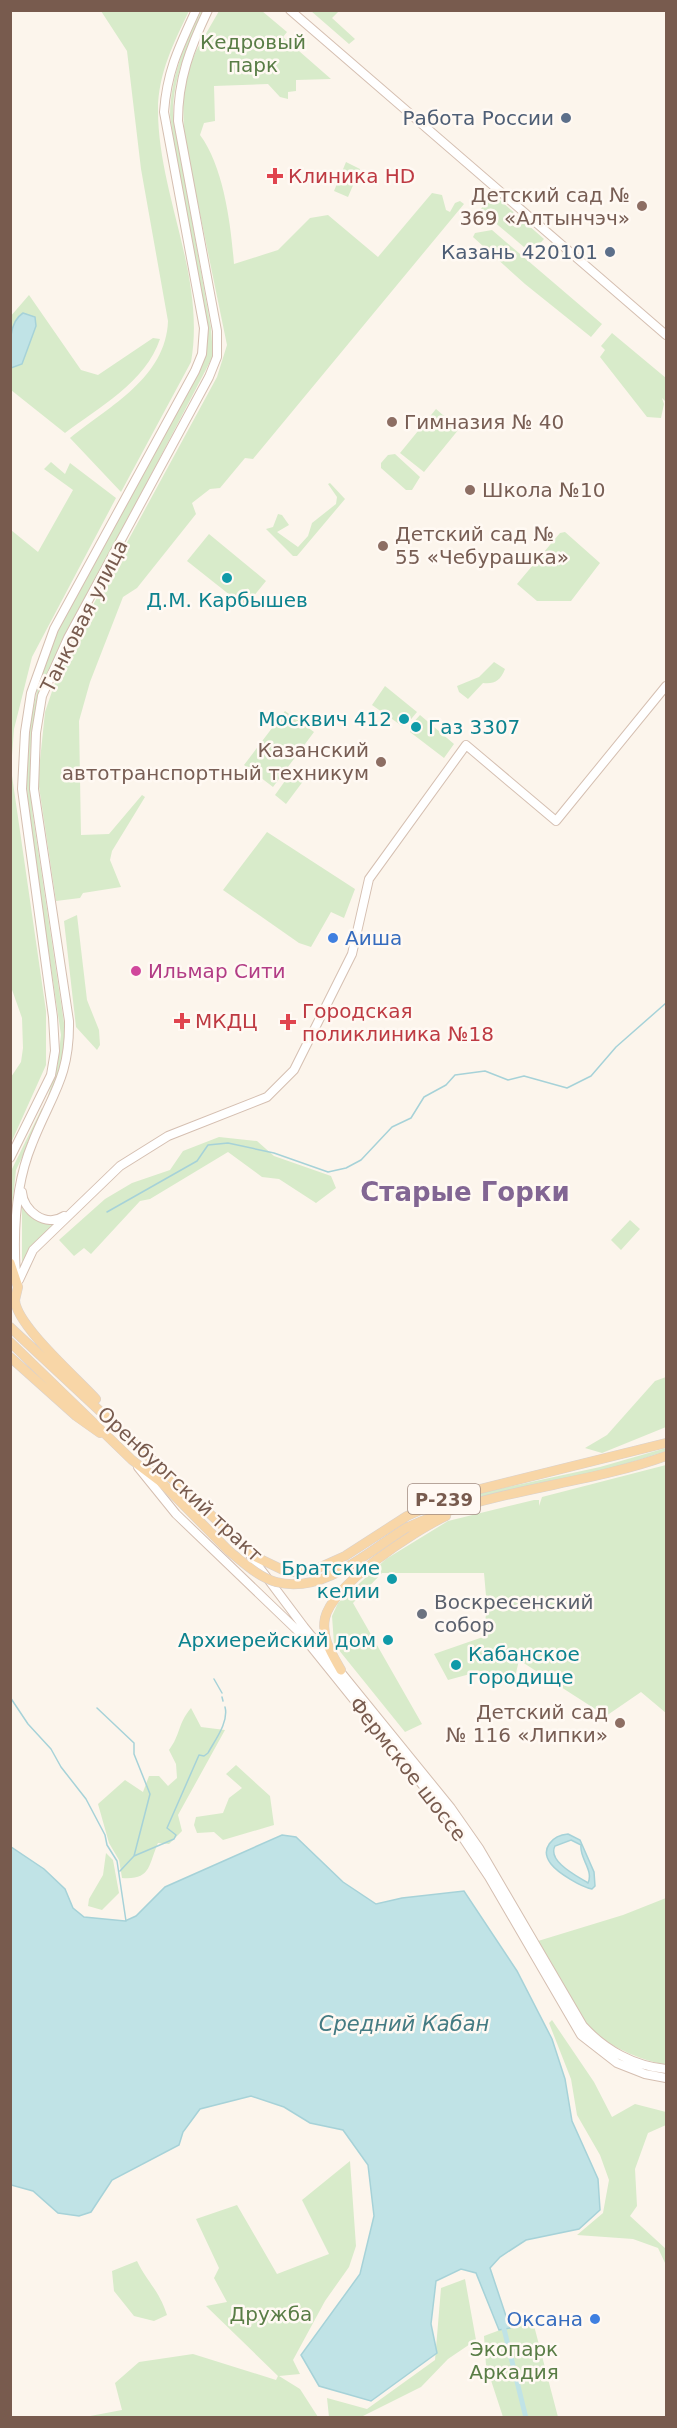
<svg xmlns="http://www.w3.org/2000/svg" width="677" height="2428" viewBox="0 0 677 2428" font-family="'DejaVu Sans',sans-serif">
	<style>
		.green { fill: #d8ebca }
		.water { fill: #c0e3e6; stroke: #a6d2d8; stroke-width: 1.5; fill-rule: evenodd }
		.lines { fill: none; stroke-linecap: round; stroke-linejoin: round }
		.stream { stroke: #a6d2d8; stroke-width: 1.5 }
		.canal { stroke: #c0e3e6; stroke-width: 5 }
		.secondary-casing { stroke: #d5bfb1; stroke-width: 10 }
		.primary-casing { stroke: #d9d1cd; stroke-width: 10 }
		.secondary { stroke: #fff; stroke-width: 8 }
		.primary { stroke: #f8d6a7; stroke-width: 9 }
		.primary-bridge-casing { stroke: #d9d1cd; stroke-width: 10; stroke-linecap: butt }
		.primary-bridge { stroke: #f8d6a7; stroke-width: 9 }
		.service-dot { fill: #5c6f8a; stroke: #fff9f3; stroke-width: 2 }
		.health-dot { fill: #e0444e; stroke: #fff9f3; stroke-width: 2 }
		.education-dot { fill: #8d6e63; stroke: #fff9f3; stroke-width: 2 }
		.culture-dot { fill: #0f9aa8; stroke: #fff9f3; stroke-width: 2 }
		.shop-dot { fill: #3f7fe0; stroke: #fff9f3; stroke-width: 2 }
		.hotel-dot { fill: #d1479c; stroke: #fff9f3; stroke-width: 2 }
		.worship-dot { fill: #6b7280; stroke: #fff9f3; stroke-width: 2 }
		.labels { text-anchor: middle; dominant-baseline: central; stroke-width: 5; stroke-linejoin: round; paint-order: stroke }
		.shield { fill: #fff9f3; stroke: #a08a80; stroke-width: 1.5 }
		.shield-label { font-size: 18px; font-weight: bold; fill: #785b4e }
		.park-label { font-size: 20px; fill: #597d46; stroke: #fff9f3 }
		.service-label { font-size: 20px; fill: #4e5e75; stroke: #fff9f3; text-anchor: end }
		.health-label { font-size: 20px; fill: #be3a42; stroke: #fff9f3; text-anchor: start }
		.education-label { font-size: 20px; fill: #785e54; stroke: #fff9f3; text-anchor: end }
		.culture-label { font-size: 20px; fill: #0d838f; stroke: #fff9f3; text-anchor: end }
		.street-label { font-size: 20px; fill: #785b4e; stroke: #fff9f3 }
		.shop-label { font-size: 20px; fill: #366cbe; stroke: #fff9f3; text-anchor: start }
		.hotel-label { font-size: 20px; fill: #b23c85; stroke: #fff9f3; text-anchor: start }
		.worship-label { font-size: 20px; fill: #5b616d; stroke: #fff9f3; text-anchor: start }
		.water-label { font-size: 21px; font-style: italic; fill: #447b83; stroke: #fff9f3 }
		.district-label { font-size: 26px; font-weight: bold; fill: #826693; stroke: #fff9f3 }
	</style>
	<rect width="100%" height="100%" fill="#fcf5ec"/>
	<!-- green -->
	<path class="green" d="M 101,11 L 189,11 C 174,42 158,74 158,110 C 158,194 206,277 191,362 L 121,492 L 70,438 C 110,406 166,377 168,321 L 141,169 L 127,51 Z
		M 201,11 L 205,11 C 188,44 173,76 173,114 L 211,328 L 213,356 L 56,657 L 32,733 L 30,759 L 32,810 L 66,1036 L 63,1068 L 46,1102 L 57,1067 L 61,1035 L 28,811 L 26,759 L 31,718 L 40,678 L 58,630 L 205,354 L 170,115 C 171,76 184,45 201,11 Z
		M 219,11 L 262,11 L 287,32 L 283,37 L 331,79 L 296,80 L 296,91 L 288,92 L 288,99 L 280,97 L 268,84 L 214,86 L 215,121 L 204,123 L 200,135 C 224,167 231,226 234,264 L 278,250 L 310,218 L 328,215 L 378,257 L 432,193 L 442,195 L 446,210 L 450,212 L 455,203 L 460,201 L 464,204 L 253,459 L 245,458 L 220,488 L 210,489 L 192,503 L 196,514 L 137,588 L 123,597 L 90,682 L 79,721 L 81,835 L 109,834 L 142,795 L 145,797 L 112,851 L 110,860 L 121,887 L 83,893 L 80,898 L 56,901 L 38,780 L 45,712 L 62,662 L 217,377 L 227,345 L 184,136 L 183,98 L 188,71 L 196,51 Z
		M 311,11 L 339,11 L 332,18 L 355,39 L 349,44 Z
		M 346,162 L 360,169 L 348,197 L 334,191 Z
		M 493,194 L 544,239 L 531,253 L 480,210 Z
		M 492,230 L 602,324 L 591,337 L 525,284 L 473,237 L 475,233 Z
		M 29,295 L 81,370 L 98,375 L 153,338 L 160,339 C 146,382 98,408 65,433 L 11,390 L 10,317 Z
		M 612,333 L 666,378 L 666,402 L 662,398 L 664,404 L 661,418 L 647,417 L 600,357 L 605,350 L 601,346 Z
		M 436,409 L 459,429 L 424,472 L 400,453 Z
		M 395,454 L 420,477 L 412,490 L 406,490 L 381,468 L 381,463 L 388,455 Z
		M 51,462 L 65,474 L 70,463 L 116,498 L 32,657 L 14,729 L 11,769 L 46,1011 L 46,1065 L 11,1143 L 11,1077 L 21,1062 L 23,1048 L 22,1018 L 10,984 L 11,530 L 38,552 L 73,490 L 44,469 Z
		M 330,483 L 345,499 L 297,556 L 293,556 L 266,529 L 273,527 L 278,514 L 282,515 L 289,525 L 277,532 L 298,547 L 308,536 L 312,523 L 336,504 L 337,497 L 328,484 Z
		M 565,532 L 600,563 L 571,601 L 537,601 L 517,584 L 560,533 Z
		M 209,534 L 266,581 L 245,607 L 187,561 Z
		M 494,662 L 505,669 C 500,681 495,684 483,683 L 468,699 L 459,692 L 457,686 L 479,677 Z
		M 385,686 L 417,712 L 407,724 L 402,726 L 372,705 Z
		M 285,711 L 314,732 L 273,787 L 244,765 Z
		M 420,715 L 454,744 L 444,758 L 410,732 L 410,726 Z
		M 292,771 L 304,780 L 286,804 L 275,795 Z
		M 267,832 L 355,889 L 344,918 L 331,912 L 311,947 L 299,943 L 223,890 Z
		M 77,915 L 87,1000 L 99,1030 L 100,1045 L 97,1050 L 76,1027 L 64,921 Z
		M 42,1108 L 44,1112 L 16,1170 L 11,1217 L 11,1171 Z
		M 219,1137 L 257,1141 L 274,1156 L 331,1176 L 336,1188 L 316,1203 L 279,1179 L 262,1177 L 228,1152 L 150,1199 L 140,1201 L 91,1254 L 84,1248 L 74,1256 L 59,1240 L 105,1199 L 132,1183 L 170,1170 L 183,1151 Z
		M 22,1206 L 43,1223 L 55,1225 L 28,1251 L 22,1264 Z
		M 630,1220 L 640,1229 L 621,1250 L 611,1240 Z
		M 666,1377 L 666,1427 L 602,1453 L 585,1448 L 607,1435 L 655,1381 Z
		M 666,1448 L 666,1451 C 603,1473 535,1486 468,1499 L 467,1496 L 600,1467 Z
		M 666,1465 L 666,1713 L 641,1692 L 606,1716 L 519,1660 L 513,1686 L 481,1671 L 448,1680 L 434,1654 L 483,1637 L 487,1607 L 484,1573 L 382,1573 L 353,1603 L 422,1724 L 405,1732 L 334,1644 L 332,1616 L 338,1603 L 386,1559 L 448,1521 L 534,1500 L 539,1500 L 539,1506 L 542,1497 Z
		M 191,1708 L 201,1727 L 225,1730 L 178,1815 L 182,1831 L 169,1844 L 158,1843 C 148,1866 151,1880 122,1878 L 119,1860 L 109,1843 L 98,1804 L 125,1780 L 143,1792 L 149,1776 L 159,1776 L 168,1786 L 177,1778 L 176,1764 L 169,1750 C 181,1734 177,1725 191,1708 Z
		M 236,1765 L 270,1796 L 274,1825 L 223,1840 L 214,1832 L 197,1833 L 194,1825 L 196,1817 L 223,1813 L 229,1798 L 242,1788 L 226,1774 Z
		M 106,1853 L 113,1860 L 119,1893 L 102,1910 L 88,1906 L 89,1899 L 103,1875 Z
		M 666,1898 L 666,2064 C 645,2063 601,2043 588,2026 C 569,1999 555,1968 538,1941 L 623,1915 Z
		M 552,2020 L 594,2082 L 612,2117 L 635,2104 L 666,2112 L 666,2125 L 648,2133 L 635,2169 L 637,2206 L 630,2216 L 666,2249 L 666,2265 L 658,2248 L 633,2239 L 577,2235 L 603,2213 L 609,2180 L 600,2155 L 577,2115 L 571,2079 L 549,2023 Z
		M 350,2161 L 356,2246 L 349,2267 L 325,2301 L 293,2360 L 300,2374 L 279,2376 L 300,2389 L 318,2417 L 85,2417 L 122,2410 L 115,2383 L 139,2362 L 193,2354 L 276,2380 L 278,2376 L 206,2306 L 227,2302 L 214,2278 L 219,2268 L 196,2219 L 237,2205 L 277,2274 L 329,2254 L 302,2200 Z
		M 137,2261 C 147,2282 159,2290 167,2315 L 154,2321 L 134,2316 L 114,2291 L 112,2271 Z
		M 465,2279 L 476,2340 L 448,2359 L 421,2387 L 361,2417 L 329,2417 L 327,2398 L 367,2409 L 435,2360 L 441,2288 Z
		M 532,2318 L 558,2417 L 503,2417 L 486,2365 L 484,2336 Z"/>
	<!-- water -->
	<path class="water" d="M 23,313 L 35,317 L 36,326 L 22,364 L 11,368 C 10,351 7,323 23,313 Z
		M 568,1834 L 580,1840 L 594,1872 L 595,1886 L 592,1889 C 581,1887 558,1873 551,1864 C 539,1849 553,1835 568,1834 ZM 571,1840 L 581,1845 C 579,1858 594,1870 588,1883 C 577,1876 547,1861 555,1846 Z
		M 282,1835 L 296,1837 L 343,1882 L 376,1904 L 402,1898 L 464,1891 L 517,1971 L 552,2039 L 565,2079 L 572,2121 L 598,2179 L 600,2210 L 579,2229 L 526,2240 L 500,2257 L 490,2268 L 510,2328 L 499,2330 L 476,2273 L 461,2269 L 436,2281 L 431,2324 L 437,2353 L 371,2401 L 319,2386 L 301,2355 L 360,2274 L 374,2216 L 368,2165 L 343,2130 L 310,2123 L 284,2107 L 251,2096 L 200,2109 L 183,2132 L 179,2145 L 112,2180 L 91,2212 L 79,2216 L 58,2213 L 33,2191 L 11,2185 L 11,1847 L 44,1869 L 65,1889 L 73,1908 L 84,1917 L 125,1921 L 136,1916 L 165,1887 Z"/>
	<g class="lines">
		<!-- stream -->
		<path class="stream" d="M 107,1212 L 197,1161 L 208,1145 L 228,1143 L 274,1153 L 328,1172 L 346,1168 L 361,1160 L 392,1127 L 411,1118 L 424,1097 L 446,1085 L 455,1075 L 485,1071 L 508,1080 L 524,1076 L 567,1088 L 591,1076 L 616,1047 L 666,1003
			M 214,1679 L 222,1693
			M 10,1697 L 28,1724 L 51,1749 L 61,1767 L 86,1799 L 105,1835 L 107,1845 L 117,1861 L 126,1921
			M 222,1697 L 223,1701
			M 97,1708 L 134,1743 L 134,1754 L 150,1794 L 134,1856
			M 120,1871 L 134,1856 L 174,1839 L 176,1835 L 167,1828 L 199,1755 L 204,1756 L 208,1753 C 215,1740 229,1722 225,1707"/>
		<!-- canal -->
		<path class="canal" d="M 504,2329 L 526,2418"/>
		<defs>
			<path id="secondary" d="M 290,10 L 666,335
				M 10,1158 L 51,1075 L 55,1051 L 53,1017 L 22,789 L 25,732 L 31,693 L 54,629 L 195,371 L 202,354 L 204,328 L 164,112 C 167,71 179,47 196,10
				M 22,1192 C 23,1211 46,1228 64,1216
				M 16,1276 C 13,1232 15,1185 32,1144 C 51,1095 70,1078 69,1021 L 34,789 L 36,733 L 42,696 L 68,638 L 209,377 L 217,357 L 217,331 L 178,121 C 178,79 190,48 208,10
				M 19,1280 L 33,1250 L 120,1166 L 168,1136 L 267,1097 L 294,1070 L 352,954 L 369,879 L 466,745 L 556,821 L 666,686
				M 138,1467 L 176,1514 L 301,1634 L 453,1823 L 489,1877 L 581,2035 L 617,2063 L 645,2074 L 666,2078
				M 250,1555 L 304,1627 L 451,1808 L 479,1848 L 583,2026 C 605,2050 634,2066 666,2069"/>
			<path id="primary" d="M 10,1263 L 18,1287 L 14,1304
				M 15,1300 C 16,1325 77,1378 96,1399
				M 10,1327 L 256,1557 L 283,1570 L 296,1572 L 316,1569 L 345,1556 L 407,1516 L 452,1496 L 666,1443
				M 10,1342 L 132,1460 L 161,1482 L 229,1551
				M 10,1357 L 76,1416 L 100,1433
				M 406,1528 C 488,1489 582,1486 666,1456
				M 341,1670 C 332,1654 321,1638 325,1618 C 333,1584 414,1531 446,1516"/>
		</defs>
		<!-- secondary casing -->
		<use href="#secondary" class="secondary-casing"/>
		<!-- primary casing -->
		<use href="#primary" class="primary-casing"/>
		<!-- secondary -->
		<use href="#secondary" class="secondary"/>
		<!-- primary -->
		<use href="#primary" class="primary"/>
		<defs>
			<path id="primary-bridge" d="M 229,1551 C 243,1562 258,1577 276,1582 C 323,1595 369,1551 406,1528"/>
		</defs>
		<!-- primary-bridge casing -->
		<use href="#primary-bridge" class="primary-bridge-casing"/>
		<!-- primary-bridge -->
		<use href="#primary-bridge" class="primary-bridge"/>
	</g>
	<!-- markers -->
	<g class="service-dot">
		<circle cx="566" cy="118" r="6"/>
		<circle cx="610" cy="252" r="6"/>
	</g>
	<g class="health-dot">
		<path d="M272 167h6v6h6v6h-6v6h-6v-6h-6v-6h6z"/>
		<path d="M179 1012h6v6h6v6h-6v6h-6v-6h-6v-6h6z"/>
		<path d="M285 1013h6v6h6v6h-6v6h-6v-6h-6v-6h6z"/>
	</g>
	<g class="education-dot">
		<circle cx="642" cy="206" r="6"/>
		<circle cx="392" cy="422" r="6"/>
		<circle cx="470" cy="490" r="6"/>
		<circle cx="383" cy="546" r="6"/>
		<circle cx="381" cy="762" r="6"/>
		<circle cx="620" cy="1723" r="6"/>
	</g>
	<g class="culture-dot">
		<circle cx="227" cy="578" r="6"/>
		<circle cx="404" cy="719" r="6"/>
		<circle cx="416" cy="727" r="6"/>
		<circle cx="392" cy="1579" r="6"/>
		<circle cx="388" cy="1640" r="6"/>
		<circle cx="456" cy="1665" r="6"/>
	</g>
	<g class="shop-dot">
		<circle cx="333" cy="938" r="6"/>
		<circle cx="595" cy="2319" r="6"/>
	</g>
	<circle class="hotel-dot" cx="136" cy="971" r="6"/>
	<circle class="worship-dot" cx="422" cy="1614" r="6"/>
	<g class="labels">
		<!-- shield labels -->
		<rect class="shield" x="408" y="1484" width="72" height="30" rx="4.5"/>
		<g class="shield-label">
			<text x="444" y="1499">Р-239</text>
		</g>
		<!-- park labels -->
		<g class="park-label">
			<text x="253" y="42">Кедровый<tspan x="253" dy="23">парк</tspan></text>
			<text x="271" y="2314">Дружба</text>
			<text x="514" y="2349">Экопарк<tspan x="514" dy="23">Аркадия</tspan></text>
		</g>
		<!-- service labels -->
		<g class="service-label">
			<text x="554" y="118">Работа России</text>
			<text x="598" y="252">Казань 420101</text>
		</g>
		<!-- health labels -->
		<g class="health-label">
			<text x="288" y="176">Клиника HD</text>
			<text x="302" y="1011">Городская<tspan x="302" dy="23">поликлиника №18</tspan></text>
			<text x="195" y="1021">МКДЦ</text>
		</g>
		<!-- education labels -->
		<g class="education-label">
			<text x="630" y="195">Детский сад №<tspan x="630" dy="23">369 «Алтынчэч»</tspan></text>
			<text x="404" y="422" text-anchor="start">Гимназия № 40</text>
			<text x="482" y="490" text-anchor="start">Школа №10</text>
			<text x="395" y="534" text-anchor="start">Детский сад №<tspan x="395" dy="23">55 «Чебурашка»</tspan></text>
			<text x="369" y="750">Казанский<tspan x="369" dy="23">автотранспортный техникум</tspan></text>
			<text x="608" y="1712">Детский сад<tspan x="608" dy="23">№ 116 «Липки»</tspan></text>
		</g>
		<!-- culture labels -->
		<g class="culture-label">
			<text x="227" y="600" text-anchor="middle">Д.М. Карбышев</text>
			<text x="392" y="719">Москвич 412</text>
			<text x="428" y="727" text-anchor="start">Газ 3307</text>
			<text x="380" y="1568">Братские<tspan x="380" dy="23">келии</tspan></text>
			<text x="376" y="1640">Архиерейский дом</text>
			<text x="468" y="1654" text-anchor="start">Кабанское<tspan x="468" dy="23">городище</tspan></text>
		</g>
		<!-- street labels -->
		<g class="street-label">
			<text transform="translate(84 616) rotate(-63)">Танковая улица</text>
			<text transform="translate(180 1484) rotate(43)">Оренбургский тракт</text>
			<text transform="translate(408 1769) rotate(52)">Фермское шоссе</text>
		</g>
		<!-- shop labels -->
		<g class="shop-label">
			<text x="345" y="938">Аиша</text>
			<text x="583" y="2319" text-anchor="end">Оксана</text>
		</g>
		<!-- hotel labels -->
		<g class="hotel-label">
			<text x="148" y="971">Ильмар Сити</text>
		</g>
		<!-- worship labels -->
		<g class="worship-label">
			<text x="434" y="1602">Воскресенский<tspan x="434" dy="23">собор</tspan></text>
		</g>
		<!-- water labels -->
		<g class="water-label">
			<text x="404" y="2024">Средний Кабан</text>
		</g>
		<!-- district labels -->
		<g class="district-label">
			<text x="465" y="1192">Старые Горки</text>
		</g>
	</g>
	<!-- border -->
	<rect width="677" height="2428" fill="none" stroke="#785b4e" stroke-width="24"/>
</svg>
